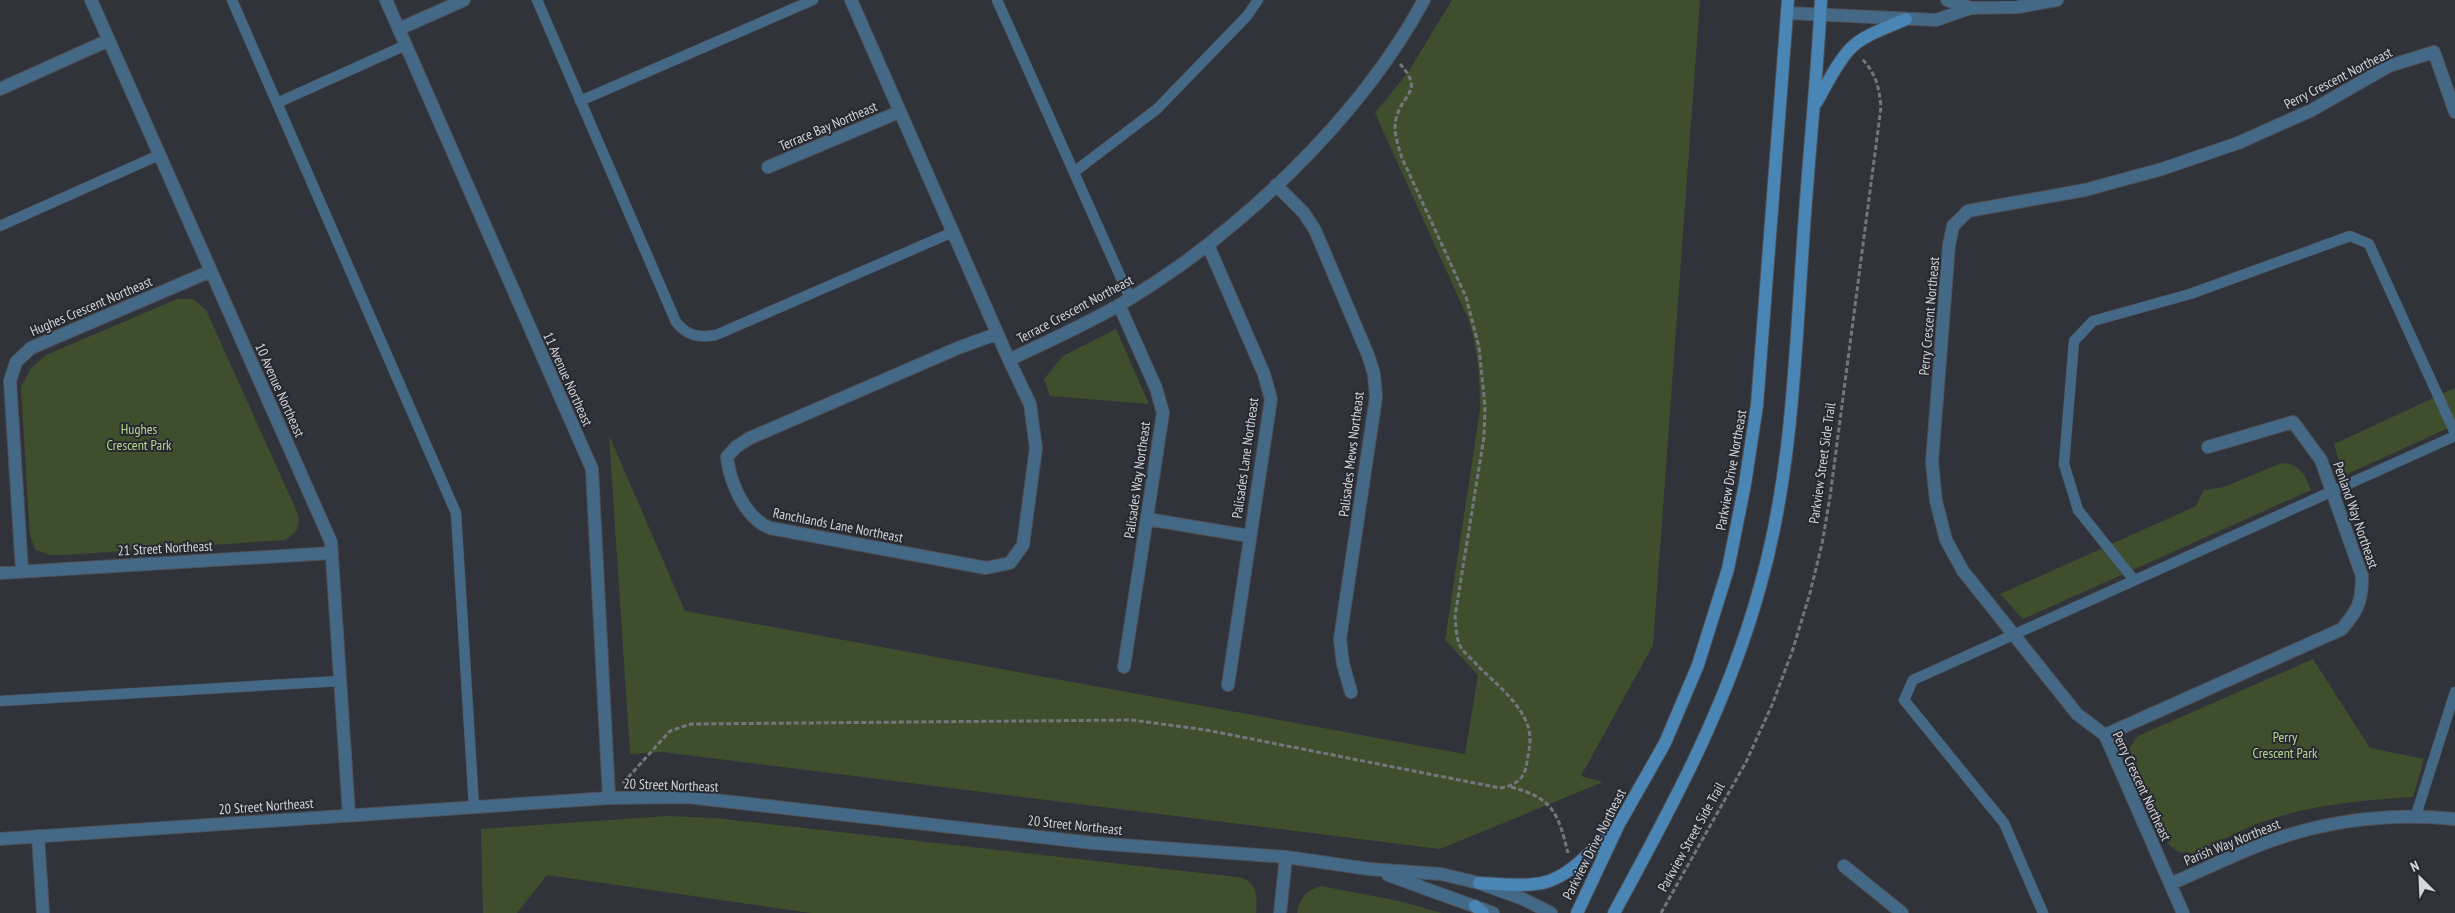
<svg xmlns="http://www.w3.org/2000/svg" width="2455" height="913" viewBox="0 0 2455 913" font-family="'PT Sans Narrow',sans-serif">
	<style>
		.green { fill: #3f4f2e }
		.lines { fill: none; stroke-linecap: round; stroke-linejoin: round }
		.service-casing { stroke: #4e5057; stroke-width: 11 }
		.minor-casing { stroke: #4e5057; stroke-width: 14 }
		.tertiary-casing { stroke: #4e5057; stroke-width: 14 }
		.secondary-casing { stroke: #4e5057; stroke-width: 14 }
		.path { stroke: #74767d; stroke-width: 3; stroke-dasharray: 5 2.5; stroke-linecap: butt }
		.service { stroke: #446987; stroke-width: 10 }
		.minor { stroke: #446987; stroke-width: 12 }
		.tertiary { stroke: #446987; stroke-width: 12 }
		.secondary { stroke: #4986b5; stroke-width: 12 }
		.labels { text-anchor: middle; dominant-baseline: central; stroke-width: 4; stroke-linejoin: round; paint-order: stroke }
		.street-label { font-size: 14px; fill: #d4d6db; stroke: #262930 }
		.park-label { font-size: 14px; fill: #b5db8c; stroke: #262930 }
	</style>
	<rect width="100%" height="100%" fill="#30333a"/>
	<!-- green -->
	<path class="green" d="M 1452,0 L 1700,0 L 1653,645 L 1581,776 L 1603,782 L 1440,849 L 662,752 L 630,754 L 609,435 L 685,611 L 1465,754 L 1478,675 L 1445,640 L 1480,410 C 1480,378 1478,351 1469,321 L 1375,113 L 1409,71 Z
		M 177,299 L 193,299 L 206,310 L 298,514 C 301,527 296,534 285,540 L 64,555 L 50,555 L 36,550 L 30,536 L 29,520 L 21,387 L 31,368 L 46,355 Z
		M 1116,329 L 1149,404 L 1050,396 L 1044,379 L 1063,356 Z
		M 2455,388 L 2455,425 L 2343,476 L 2334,444 Z
		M 2281,463 C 2299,463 2305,475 2311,490 L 2023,619 L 2000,594 L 2196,506 L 2204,490 L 2224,487 Z
		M 2313,659 L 2370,748 L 2424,759 L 2413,797 C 2365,800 2317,804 2271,819 C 2245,827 2219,842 2193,853 L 2179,852 L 2169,845 L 2130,757 L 2130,747 L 2138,736 Z
		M 667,816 L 715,818 L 1237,877 C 1257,880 1258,895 1256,913 L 811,913 L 547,875 L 517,913 L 483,913 L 481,829 Z
		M 1321,886 L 1399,901 L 1442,913 L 1297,913 C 1299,898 1307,890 1321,886 Z"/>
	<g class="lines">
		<defs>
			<path id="service" d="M 232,0 L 456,513 L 474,807
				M 537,0 L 676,322 C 687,336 699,338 716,335 L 953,232
				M 997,0 L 1130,298
				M 580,101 L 813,0
				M 277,103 L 406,45
				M 1074,172 L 1157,109 L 1247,16 L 1258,0
				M 0,226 L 159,155
				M 2134,580 L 2078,510 L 2064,464 L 2074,341 L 2093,321 L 2190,294 L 2350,236 L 2369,244 L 2455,433
				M 0,701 L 340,681
				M 2416,815 L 2455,692
				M 2043,913 L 2004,823 L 1904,700 L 1913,680 L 2455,436"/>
			<path id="minor" d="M 91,0 L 331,542 L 349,815
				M 851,0 L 1009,360 C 1046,342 1085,325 1121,304 C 1237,235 1359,120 1424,0
				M 1947,0 L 1971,8
				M 1787,13 L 1936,20 L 1971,8 L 2018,7 L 2057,0
				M 399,29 L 464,0
				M 0,89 L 109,40
				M 768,167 L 899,112
				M 1276,185 L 1304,213 L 1315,230 L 1368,355 L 1374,374 L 1376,397 L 1340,639 L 1343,664 L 1351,692
				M 1208,245 L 1264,374 L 1271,399 L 1228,685
				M 1119,305 L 1156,388 L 1163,413 L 1124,667
				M 996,334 L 958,348 L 750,438 L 736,447 L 727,457 C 730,483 745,518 770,528 L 986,568 L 1010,563 L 1023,545 L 1036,448 L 1030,404 L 1009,360
				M 1147,519 L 1249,536
				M 22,571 L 10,381 L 16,362 L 31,348 L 211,271
				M 0,573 L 332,553
				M 2105,735 L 2342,629 C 2358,610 2362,602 2362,576 L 2321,460 L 2293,422 L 2208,447
				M 38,836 L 43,913
				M 1844,866 L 1902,913
				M 2170,884 C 2206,869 2242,850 2279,838 C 2336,819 2395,813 2455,819
				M 1280,913 L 1286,857
				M 2183,913 L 2105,735 L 2077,714 L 1963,571 L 1946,540 L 1936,501 L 1932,462 L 1949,245 L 1953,226 L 1968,211 L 2085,190 L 2162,169 L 2238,143 L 2312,110 L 2389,66 L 2434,52 L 2455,112"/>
			<path id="tertiary" d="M 386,0 L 592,469 L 609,798
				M 0,839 L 609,798 L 688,797 L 1093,843 L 1286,857 L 1369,869 L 1441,874 L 1479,883 L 1523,899 L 1551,913
				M 1388,875 L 1493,913"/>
			<path id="secondary" d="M 1816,103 C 1827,84 1836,64 1850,49 C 1863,35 1889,27 1906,19
				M 1479,883 C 1500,884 1522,887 1542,883 C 1571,877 1593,848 1614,829
				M 1475,906 L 1483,913
				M 1577,913 L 1619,824 L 1665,743 L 1698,665 L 1728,569 L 1745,484 L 1757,405 L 1788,0
				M 1614,913 C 1673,805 1729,702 1761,583 C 1792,472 1795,357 1803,243 C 1808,162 1817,81 1821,0"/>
		</defs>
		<!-- service casing -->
		<use href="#service" class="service-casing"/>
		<!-- minor casing -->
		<use href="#minor" class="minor-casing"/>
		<!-- tertiary casing -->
		<use href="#tertiary" class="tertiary-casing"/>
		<!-- secondary casing -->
		<use href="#secondary" class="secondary-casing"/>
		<!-- path -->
		<path class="path" d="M 623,783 L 670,731 L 691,724 L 1132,720 L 1206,730 L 1500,788 C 1515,786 1525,779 1527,762 C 1528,755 1530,747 1530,739 C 1530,710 1497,685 1478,666 C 1473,660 1464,653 1460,646 C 1456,637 1456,626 1455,616 L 1484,437 L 1485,407 L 1479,347 L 1466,297 L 1402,158 C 1398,146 1393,131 1396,119 C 1402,93 1425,92 1400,64
			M 1511,787 C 1553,798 1558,813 1568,853
			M 1661,913 L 1746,762 L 1772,705 L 1792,652 L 1810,593 L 1822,544 L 1830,497 L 1881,107 C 1879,87 1876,73 1861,58"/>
		<!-- service -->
		<use href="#service" class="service"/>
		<!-- minor -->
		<use href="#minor" class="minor"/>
		<!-- tertiary -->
		<use href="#tertiary" class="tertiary"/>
		<!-- secondary -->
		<use href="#secondary" class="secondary"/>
	</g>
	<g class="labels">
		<!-- street labels -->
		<g class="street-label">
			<text transform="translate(2338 78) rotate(-27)">Perry Crescent Northeast</text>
			<text transform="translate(828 126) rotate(-23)">Terrace Bay Northeast</text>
			<text transform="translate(91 306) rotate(-23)">Hughes Crescent Northeast</text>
			<text transform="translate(1075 309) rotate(-28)">Terrace Crescent Northeast</text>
			<text transform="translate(1929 316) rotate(-85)">Perry Crescent Northeast</text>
			<text transform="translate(568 379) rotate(66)">11 Avenue Northeast</text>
			<text transform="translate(280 390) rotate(66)">10 Avenue Northeast</text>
			<text transform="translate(1351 454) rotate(-83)">Palisades Mews Northeast</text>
			<text transform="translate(1245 458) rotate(-82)">Palisades Lane Northeast</text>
			<text transform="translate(1822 463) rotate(-82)">Parkview Street Side Trail</text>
			<text transform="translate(1731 470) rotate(-80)">Parkview Drive Northeast</text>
			<text transform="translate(1137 480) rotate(-82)">Palisades Way Northeast</text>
			<text transform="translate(2356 515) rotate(71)">Penland Way Northeast</text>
			<text transform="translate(838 525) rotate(11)">Ranchlands Lane Northeast</text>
			<text transform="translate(165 548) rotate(-3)">21 Street Northeast</text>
			<text transform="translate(671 785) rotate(2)">20 Street Northeast</text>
			<text transform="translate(2142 786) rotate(65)">Perry Crescent Northeast</text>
			<text transform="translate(266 806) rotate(-4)">20 Street Northeast</text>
			<text transform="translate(1075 825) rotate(6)">20 Street Northeast</text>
			<text transform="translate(1691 837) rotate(-61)">Parkview Street Side Trail</text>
			<text transform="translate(2232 842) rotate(-22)">Parish Way Northeast</text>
			<text transform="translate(1594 844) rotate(-63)">Parkview Drive Northeast</text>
		</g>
		<!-- park labels -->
		<g class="park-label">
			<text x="139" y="429">Hughes<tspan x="139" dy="16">Crescent Park</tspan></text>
			<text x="2285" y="737">Perry<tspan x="2285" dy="16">Crescent Park</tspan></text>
		</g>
	</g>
	<!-- north arrow -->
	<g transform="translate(2420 878) rotate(336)" stroke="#262930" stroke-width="4" paint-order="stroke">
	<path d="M0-4L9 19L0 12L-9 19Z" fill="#d4d6db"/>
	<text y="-8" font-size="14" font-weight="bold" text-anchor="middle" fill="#d4d6db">N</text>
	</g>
</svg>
